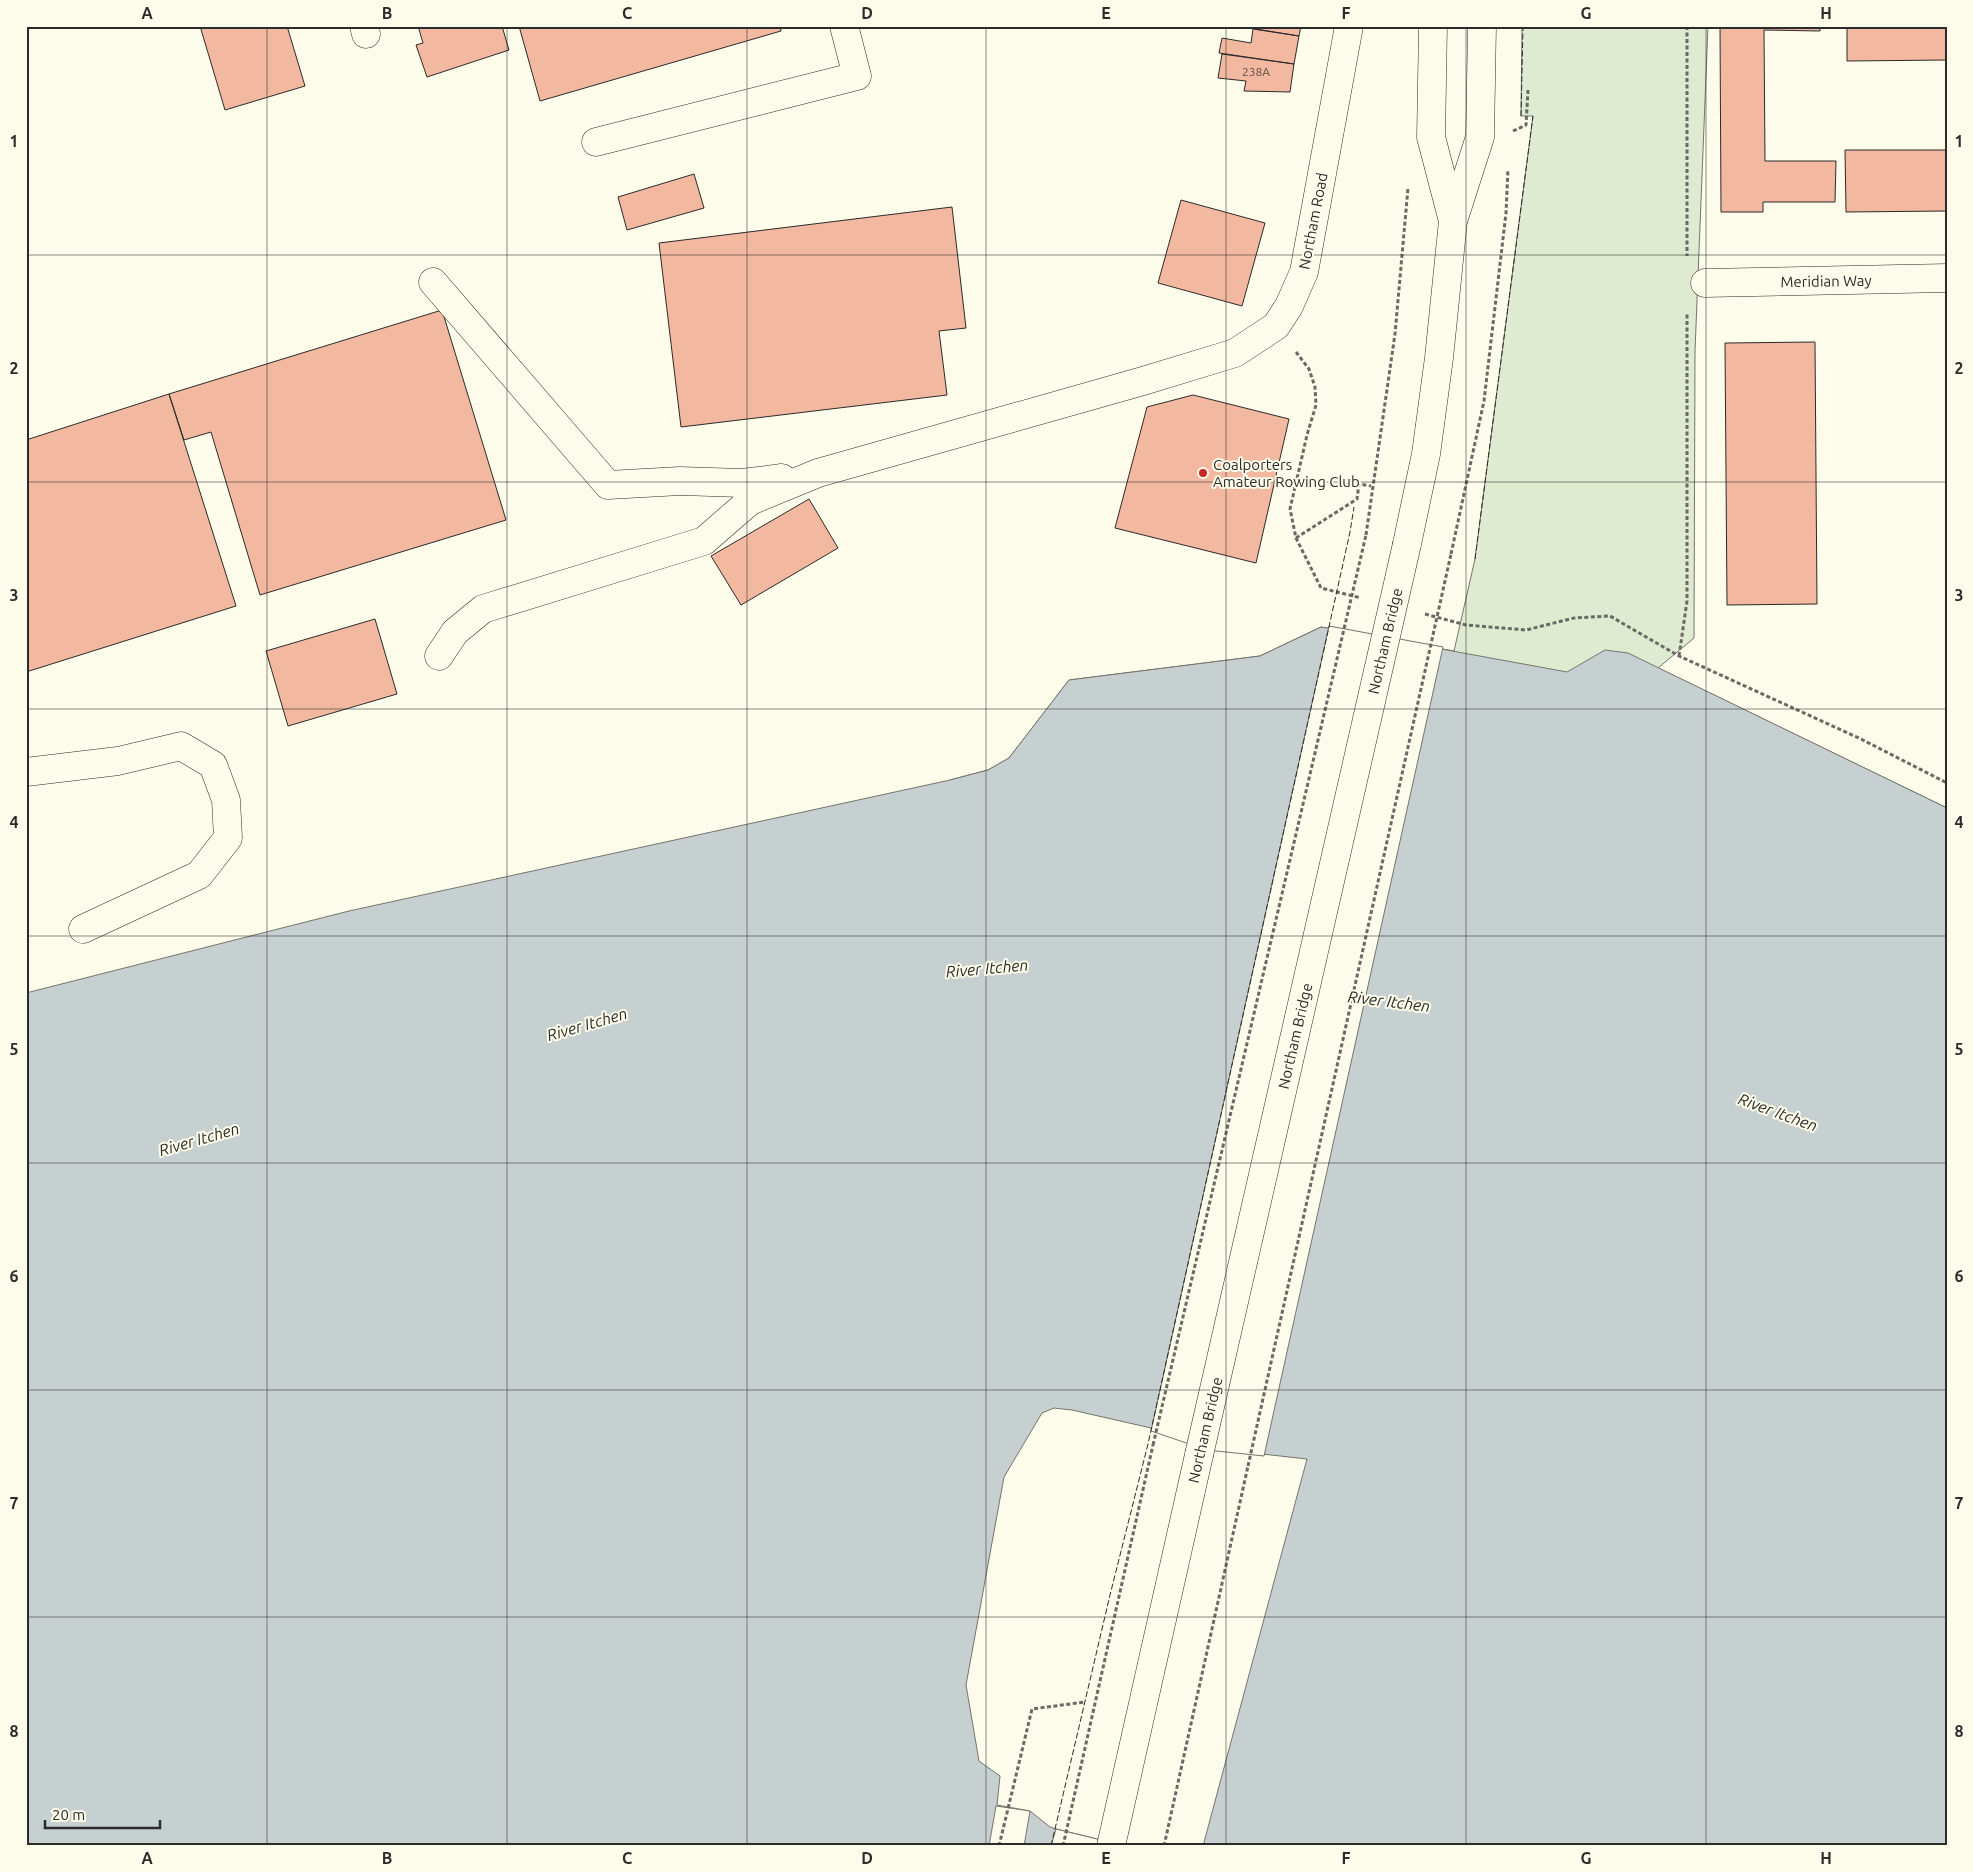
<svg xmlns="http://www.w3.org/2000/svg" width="1973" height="1872" viewBox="0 0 1973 1872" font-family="Ubuntu,sans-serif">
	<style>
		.green { fill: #deebd1; stroke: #74746e }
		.water { fill: #c7d0d0; stroke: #74746e }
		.pier { fill: #fdfbea; stroke: #74746e }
		.building { fill: #f2b8a0; stroke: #2b2b2b }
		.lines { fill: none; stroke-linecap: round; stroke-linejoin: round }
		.minor-casing { stroke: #2b2b2b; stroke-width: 29 }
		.major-casing { stroke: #2b2b2b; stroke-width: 29 }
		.path { stroke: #6a6964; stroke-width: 3; stroke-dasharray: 4 2.5; stroke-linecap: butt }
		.minor { stroke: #fdfbea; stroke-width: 28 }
		.major { stroke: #fdfbea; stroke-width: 28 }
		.major-bridge-casing { stroke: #2b2b2b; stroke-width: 29; stroke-linecap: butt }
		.path-bridge { stroke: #6a6964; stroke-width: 3; stroke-dasharray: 4 2.5; stroke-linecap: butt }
		.major-bridge { stroke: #fdfbea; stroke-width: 28 }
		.fence { stroke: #2b2b2b; stroke-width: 1; stroke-dasharray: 6 2.5; stroke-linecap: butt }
		.grid { fill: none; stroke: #2b2b2b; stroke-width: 1; stroke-opacity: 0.55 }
		.poi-dot { fill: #c62828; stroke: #fdfbea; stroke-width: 2 }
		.labels { text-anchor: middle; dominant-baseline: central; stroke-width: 4; stroke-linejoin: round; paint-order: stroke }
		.number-label { font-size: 12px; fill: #5d4e48 }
		.street-label { font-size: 15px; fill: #2b2b2b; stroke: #fdfbea }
		.poi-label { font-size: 15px; fill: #2b2b2b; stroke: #fdfbea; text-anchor: start }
		.water-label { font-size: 16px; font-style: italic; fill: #2b2b2b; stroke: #fdfbea }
		.neatline { fill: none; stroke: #2b2b2b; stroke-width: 2 }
		.grid-label { font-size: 16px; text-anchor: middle; font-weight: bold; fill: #2b2b2b }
	</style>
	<rect width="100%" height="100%" fill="#fdfbea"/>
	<!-- green -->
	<path class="green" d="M 1522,26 L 1708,26 L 1695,351 L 1694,638 L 1658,668 L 1947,808 L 950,780 L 988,770 L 1009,758 L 1069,680 L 1260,656 L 1321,627 L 1454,651 L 1475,559 L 1533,116 L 1521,116 Z"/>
	<!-- water -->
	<path class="water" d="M 1321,627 L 1567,672 L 1605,650 L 1628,653 L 1947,808 L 1947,1846 L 1203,1846 L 1307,1459 L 1208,1448 L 1151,1428 L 1072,1410 L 1054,1408 L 1042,1413 L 1004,1477 L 966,1685 L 979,1761 L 1000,1776 L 997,1805 L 1030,1811 L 1050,1827 L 1056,1829 L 1126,1846 L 26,1846 L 26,993 L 349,911 L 950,780 L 988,770 L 1009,758 L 1069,680 L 1260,656 Z"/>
	<!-- pier -->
	<path class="pier" d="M 1329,626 L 1443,647 L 1264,1456 L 1207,1450 L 1151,1431 Z
		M 996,1806 L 1030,1811 L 1024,1846 L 989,1846 Z
		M 1056,1829 L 1126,1846 L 1051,1846 Z"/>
	<!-- building -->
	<path class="building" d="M 200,26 L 287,26 L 305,86 L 225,110 Z
		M 418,26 L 502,26 L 509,50 L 427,77 L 416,45 L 423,43 Z
		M 519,26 L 780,26 L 781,31 L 540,101 Z
		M 1237,26 L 1301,26 L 1299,36 Z
		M 1720,26 L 1820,26 L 1820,31 L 1764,30 L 1765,161 L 1836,161 L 1835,202 L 1763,202 L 1763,212 L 1721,212 Z
		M 1847,26 L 1947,26 L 1947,60 L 1847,61 Z
		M 1253,29 L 1299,36 L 1294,64 L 1219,53 L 1222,38 L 1251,43 Z
		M 1222,54 L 1294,64 L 1290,92 L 1244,91 L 1246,81 L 1218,78 Z
		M 1845,150 L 1947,150 L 1947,211 L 1846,212 Z
		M 694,174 L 704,208 L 627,230 L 618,197 Z
		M 1181,200 L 1265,223 L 1242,306 L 1158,283 Z
		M 952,207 L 966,328 L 939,331 L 947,395 L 681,427 L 659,243 Z
		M 442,310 L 506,520 L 260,595 L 211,432 L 184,440 L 169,394 Z
		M 1815,342 L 1817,604 L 1727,605 L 1725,343 Z
		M 169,394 L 236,606 L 26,672 L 26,440 Z
		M 1193,395 L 1289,419 L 1256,563 L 1115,528 L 1147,407 Z
		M 809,499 L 838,548 L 741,605 L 711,556 Z
		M 375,619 L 397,694 L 288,726 L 266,651 Z"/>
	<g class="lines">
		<defs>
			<path id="minor" d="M 364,26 L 366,34
				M 596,142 L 857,76 L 844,26
				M 433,282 L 608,485 L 680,481 L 742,483 L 782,478
				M 1705,283 L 1947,278
				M 439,656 L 455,632 L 483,609 L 704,541 L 750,501 L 818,473 L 1143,381 L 1235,353 L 1276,326 L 1289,306 L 1304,272 L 1349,26
				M 26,772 L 118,761 L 181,746 L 213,765 L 226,800 L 228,838 L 199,875 L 83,929"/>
			<path id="major" d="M 1433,26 L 1431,137 L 1453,221
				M 1407,544 L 1426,454 L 1439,358 L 1453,221 L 1480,137 L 1482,26
				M 1111,1846 L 1199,1455"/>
		</defs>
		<!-- minor casing -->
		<use href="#minor" class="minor-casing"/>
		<!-- major casing -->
		<use href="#major" class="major-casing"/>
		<!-- path -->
		<path class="path" d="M 1687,26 L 1687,256
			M 1513,131 L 1526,125 L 1528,90
			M 1296,352 L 1309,369 L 1315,387 L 1316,405 L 1307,435 L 1290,509 L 1296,538 L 1321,588 L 1361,598
			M 1366,535 L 1395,334 L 1408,188
			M 1296,538 L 1357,499 L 1359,484 L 1371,486
			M 1451,554 L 1484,401 L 1506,213 L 1508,169
			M 1425,614 L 1466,625 L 1526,630 L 1574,618 L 1610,616 L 1679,656 L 1861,739 L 1947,783
			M 1679,656 L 1687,601 L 1687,312
			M 999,1846 L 1032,1709 L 1085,1702
			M 1063,1846 L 1153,1445
			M 1164,1846 L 1248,1466"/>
		<!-- minor -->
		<use href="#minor" class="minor"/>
		<!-- major -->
		<use href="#major" class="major"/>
		<defs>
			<path id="major-bridge" d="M 1199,1455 L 1407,544"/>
		</defs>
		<!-- major-bridge casing -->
		<use href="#major-bridge" class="major-bridge-casing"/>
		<!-- path-bridge -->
		<path class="path-bridge" d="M 1153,1445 L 1366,535
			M 1248,1466 L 1451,554"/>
		<!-- major-bridge -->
		<use href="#major-bridge" class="major-bridge"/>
		<!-- fence -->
		<path class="fence" d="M 1521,116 L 1523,26
			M 1475,559 L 1533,116
			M 1051,1846 L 1110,1595 L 1148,1444 L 1350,532 L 1354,507"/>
	</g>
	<!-- grid -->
	<path class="grid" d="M 267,26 L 267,1846M 507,26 L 507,1846M 747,26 L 747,1846M 986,26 L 986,1846M 1226,26 L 1226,1846M 1466,26 L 1466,1846M 1706,26 L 1706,1846M 26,255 L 1947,255M 26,482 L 1947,482M 26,709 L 1947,709M 26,936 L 1947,936M 26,1163 L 1947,1163M 26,1390 L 1947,1390M 26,1617 L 1947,1617"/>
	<!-- markers -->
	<circle class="poi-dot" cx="1203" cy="473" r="5"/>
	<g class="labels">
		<!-- number labels -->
		<g class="number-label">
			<text x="1256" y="71">238A</text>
		</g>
		<!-- street labels -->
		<g class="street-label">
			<text transform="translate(1313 221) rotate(-79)">Northam Road</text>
			<text transform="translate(1826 281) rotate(-1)">Meridian Way</text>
			<text transform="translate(1385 641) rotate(-77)">Northam Bridge</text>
			<text transform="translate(1295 1036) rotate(-77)">Northam Bridge</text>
			<text transform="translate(1205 1430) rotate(-77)">Northam Bridge</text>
		</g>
		<!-- poi labels -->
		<g class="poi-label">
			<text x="1213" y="464">Coalporters<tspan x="1213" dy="17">Amateur Rowing Club</tspan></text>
		</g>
		<!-- water labels -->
		<g class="water-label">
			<text transform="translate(987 968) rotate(-5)">River Itchen</text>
			<text transform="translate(1389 1001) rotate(7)">River Itchen</text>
			<text transform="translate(587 1024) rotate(-16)">River Itchen</text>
			<text transform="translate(1778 1112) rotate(20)">River Itchen</text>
			<text transform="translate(199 1139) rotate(-16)">River Itchen</text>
		</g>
	</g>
	<!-- border -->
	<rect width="1973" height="1872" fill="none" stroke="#fdfbea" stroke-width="55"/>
	<!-- scale -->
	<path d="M45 1820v8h115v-8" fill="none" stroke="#2b2b2b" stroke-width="2.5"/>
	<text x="52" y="1820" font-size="15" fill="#2b2b2b" stroke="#fdfbea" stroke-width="4" paint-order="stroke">20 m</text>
	<rect x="28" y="28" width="1918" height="1816" class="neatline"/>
	<g class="grid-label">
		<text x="147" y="19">A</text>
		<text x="387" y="19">B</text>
		<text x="627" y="19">C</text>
		<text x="867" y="19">D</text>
		<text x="1106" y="19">E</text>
		<text x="1346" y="19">F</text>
		<text x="1586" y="19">G</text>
		<text x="1826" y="19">H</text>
		<text x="14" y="147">1</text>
		<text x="1959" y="147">1</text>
		<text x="14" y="374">2</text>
		<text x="1959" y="374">2</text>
		<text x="14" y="601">3</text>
		<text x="1959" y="601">3</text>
		<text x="14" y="828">4</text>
		<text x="1959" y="828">4</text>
		<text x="14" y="1055">5</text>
		<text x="1959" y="1055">5</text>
		<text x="14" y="1282">6</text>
		<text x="1959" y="1282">6</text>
		<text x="14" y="1509">7</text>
		<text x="1959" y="1509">7</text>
		<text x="14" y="1737">8</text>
		<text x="1959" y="1737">8</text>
		<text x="147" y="1864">A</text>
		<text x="387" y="1864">B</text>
		<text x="627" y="1864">C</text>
		<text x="867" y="1864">D</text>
		<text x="1106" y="1864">E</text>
		<text x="1346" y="1864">F</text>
		<text x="1586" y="1864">G</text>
		<text x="1826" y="1864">H</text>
	</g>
</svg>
